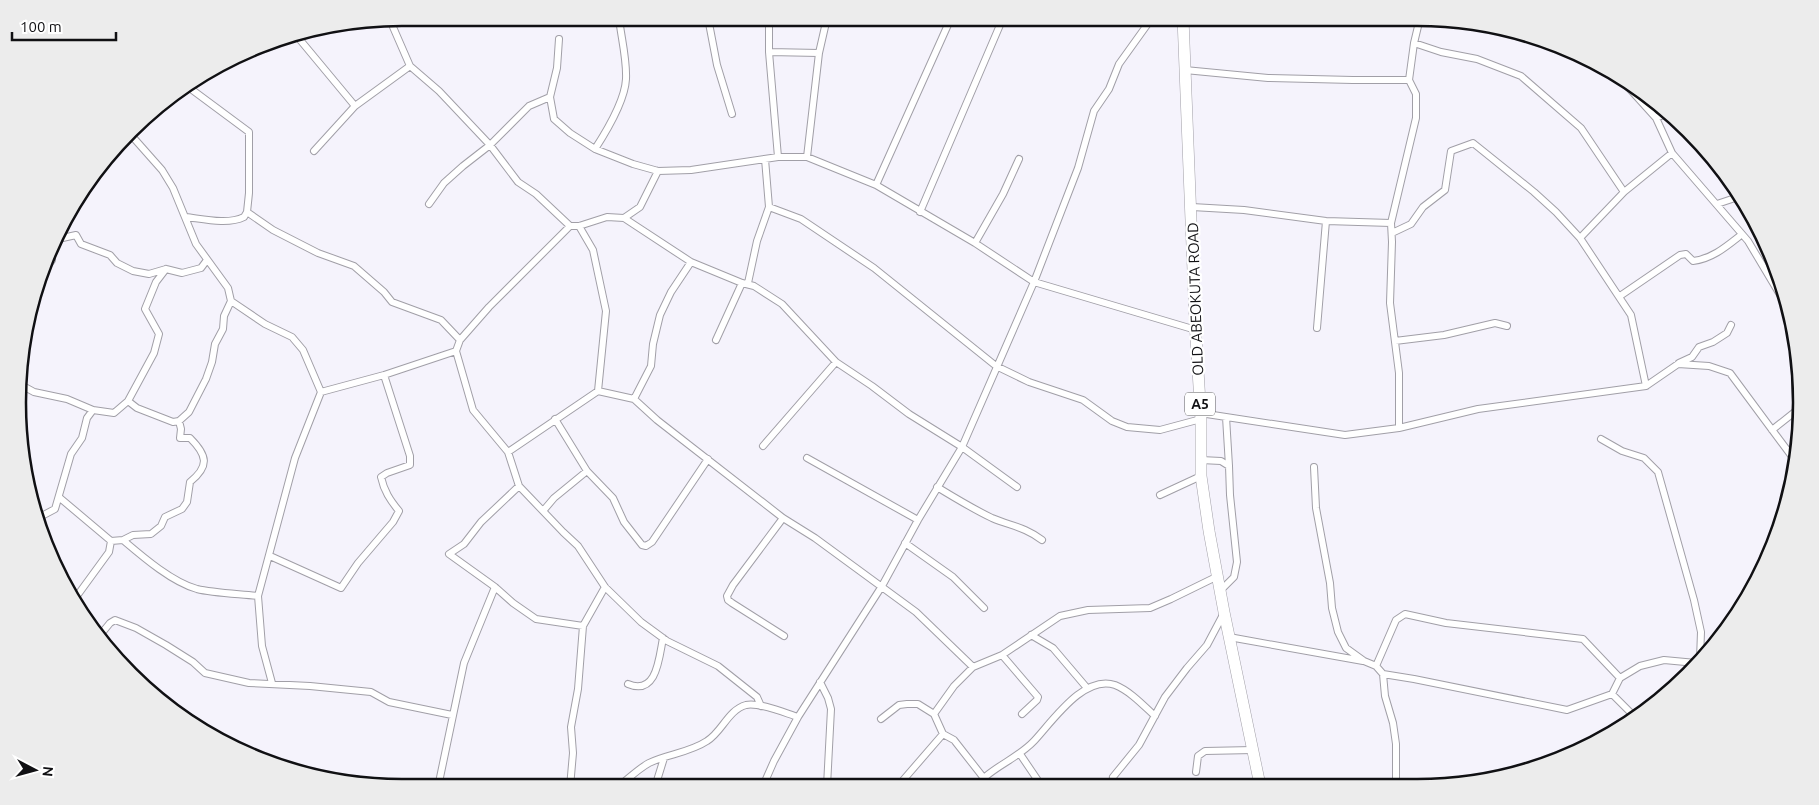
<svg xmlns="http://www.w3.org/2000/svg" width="1819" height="805" viewBox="0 0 1819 805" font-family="Ubuntu,sans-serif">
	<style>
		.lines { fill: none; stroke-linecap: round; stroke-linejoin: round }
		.minor-casing { stroke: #a19fa7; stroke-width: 8 }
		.trunk-casing { stroke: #a19fa7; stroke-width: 12 }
		.minor { stroke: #fff; stroke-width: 6 }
		.trunk { stroke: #fff; stroke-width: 11 }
		.labels { text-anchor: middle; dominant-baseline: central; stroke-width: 4.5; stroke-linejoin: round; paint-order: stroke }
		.shield { fill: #fff; stroke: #58585a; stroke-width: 1 }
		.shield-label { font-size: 14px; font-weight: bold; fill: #101013 }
		.street-label { font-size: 15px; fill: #101013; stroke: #fff }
		.rim { fill: none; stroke: #101013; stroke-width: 2.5 }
	</style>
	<rect width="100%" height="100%" fill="#f5f3fc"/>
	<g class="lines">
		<defs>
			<path id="minor" d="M 708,18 L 717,65 L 732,114
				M 769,18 L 769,52 L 778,157
				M 392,19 L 393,27 L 410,66 L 439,91 L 490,145 L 518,182 L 536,194 L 570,226
				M 296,35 L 355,106
				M 1414,43 L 1441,52 L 1477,59 L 1521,76 L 1581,128 L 1624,192
				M 769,52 L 819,53
				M 1185,70 L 1268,78 L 1353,80 L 1409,80
				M 1619,77 L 1656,118 L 1672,153 L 1748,241 L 1788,308
				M 187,86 L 249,132 L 249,193 L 247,212
				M 550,97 L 554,119 L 570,133 L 595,149 L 633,164 L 658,171 L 691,170 L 778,157 L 807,157 L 876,185 L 975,243 L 1034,282 L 1196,330
				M 1656,118 L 1668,113
				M 131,135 L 162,170 L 173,188 L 196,244 L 228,288 L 231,301 L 265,324 L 292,337 L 303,350 L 321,392 L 295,458 L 258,596 L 262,646 L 272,683
				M 595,149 C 606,132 625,100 626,79 C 627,59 621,37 619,18
				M 314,151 L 355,106 L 410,66
				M 807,157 L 819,53 L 827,18
				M 876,185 L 951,18
				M 429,204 L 444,183 L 463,166 L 490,145 L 529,106 L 550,97 L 557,68 L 559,39
				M 1717,204 L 1741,196
				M 769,207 L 801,219 L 874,268 L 996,366 L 1029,382 L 1083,400 L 1112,421 L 1127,427 L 1160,430 L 1201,419
				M 1192,207 L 1244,210 L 1326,221 L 1391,223
				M 920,212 L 1003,18
				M 186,217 C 203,219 228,225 244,217 L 247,212 L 273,230 L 318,253 L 354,266 L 384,292 L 392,302 L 441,320 L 460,340
				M 624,218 L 640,207 L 658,171
				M 579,226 L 593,250 L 606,311 L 598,391
				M 1392,233 L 1411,224 L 1423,207 L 1445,190 L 1451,151 L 1473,143 L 1534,192 L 1556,212 L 1580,238 L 1631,315 L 1646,386
				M 1580,238 L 1624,192 L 1672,153
				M 58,239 L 76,235 L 81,244 L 110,255 L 117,263 L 133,271 L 149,274 L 166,269 L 182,273 L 201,268 L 207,260
				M 975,243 L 1003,194 L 1019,159
				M 49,264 L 52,260 L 52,255
				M 748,283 L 757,241 L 769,207 L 765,159
				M 1620,296 L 1680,255 L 1686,254 L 1693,261 C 1712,259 1727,246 1741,235
				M 1317,328 L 1326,221
				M 716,340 L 742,283
				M 1395,341 L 1444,335 L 1495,323 L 1507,326
				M 456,351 L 473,410 L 508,452 L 519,486 L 563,532 L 578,546 L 605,587 L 641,622 L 667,641 L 718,666 L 757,697 L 761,706
				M 1679,363 L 1692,357 L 1699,347 L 1713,342 L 1727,333 L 1731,325
				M 23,386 L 34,392 L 67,399 L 93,410 L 114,413 L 128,401 L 154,353 L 159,334 L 145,309 L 156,282 L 166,269
				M 321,392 L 384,375 L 456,351 L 460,340 L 489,307 L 570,226 L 579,226 L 607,217 L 624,218 L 691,262 L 742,283 L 754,286 L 782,304 L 836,362 L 872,386 L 909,414 L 962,447 L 1017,487
				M 634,399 L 651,366 L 653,344 L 660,315 L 671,292 L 691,262
				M 128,401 L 137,408 L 173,422 L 179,421 L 189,412 L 206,379 L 212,362 L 215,344 L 223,329 L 224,316 L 231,301
				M 1200,413 L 1345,435 L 1399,428 L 1478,409 L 1646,386 L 1678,364 L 1709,366 L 1730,373 L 1796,462
				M 1226,417 L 1229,466
				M 555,419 L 587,471 L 613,498 L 624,522 L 642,545 L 646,546 L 652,542 L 708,459
				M 1399,428 L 1399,373 L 1390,303 L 1392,242 L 1391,223 L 1416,118 L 1416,94 L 1409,80 L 1414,43 L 1420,18
				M 1772,430 L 1801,407
				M 1601,439 L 1622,451 L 1644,458 L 1658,472 L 1694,600 L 1701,632 L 1700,659
				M 763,446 L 836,362
				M 508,452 L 598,391 L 634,399 L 657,420 L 783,518 L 815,538 L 916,612 L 973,667
				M 807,458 L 918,520
				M 1201,460 L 1221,461 L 1229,466 L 1230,495 L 1237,562 L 1234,577 L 1220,591
				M 1314,467 L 1316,508 L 1330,583 L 1332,608 L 1338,632 L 1346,648 L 1364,661 L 1376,666 L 1383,674 L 1385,696 L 1393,723 L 1396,744 L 1396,784
				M 519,486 L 481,522 L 464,544 L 449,554 L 495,587 L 513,603 L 536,619 L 583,626
				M 937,487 C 955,498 973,509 992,518 C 1011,526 1025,527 1042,540
				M 1160,495 L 1201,476
				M 60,498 L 111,541 L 123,540 C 143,557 172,582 197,589 C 213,593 241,594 258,596
				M 543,511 L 554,498 L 587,471
				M 783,518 L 733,585 L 727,596 L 728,600 L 732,603 L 784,636
				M 36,519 L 55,509 L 71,454 L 82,438 L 87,418 L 93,410
				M 123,540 L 133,535 L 151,534 L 161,526 L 165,517 L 182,509 L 187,502 L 190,482 C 210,466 207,455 190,438 L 180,438 L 181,429 L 179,421
				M 905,543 L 953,577 L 984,608
				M 270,556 L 341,588 L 358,563 L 393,522 L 399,511 C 390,500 384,491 381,477 L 387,473 L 410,465 L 410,456 L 384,375
				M 74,600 L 109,552 L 111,541
				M 101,634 L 110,623 L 115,620 L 136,628 L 166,645 L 193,662 L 205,673 L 249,683 L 310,686 L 371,692 L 389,702 L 452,715
				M 1031,635 L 1053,648 L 1087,688
				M 1229,637 L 1363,661
				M 1002,655 L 1038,697 L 1037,700 L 1022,714
				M 1376,666 L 1396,620 L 1405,614 L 1446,623 L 1583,639 L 1620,678
				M 1383,674 L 1414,679 L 1567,710 L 1612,694 L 1620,678 L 1640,666 L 1664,660 L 1696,663
				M 820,682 L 828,698 L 831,709 L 827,786
				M 628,684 C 657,696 659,658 663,638
				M 1612,694 L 1635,717
				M 934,714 L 954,686 L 973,667 L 1002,655 L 1060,616 L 1088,610 L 1150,608 L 1171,599 L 1218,576
				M 881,719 L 899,705 L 907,704 L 918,704 L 934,714 L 943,734 L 954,740 L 990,786
				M 1020,754 L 1041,785
				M 1196,772 L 1198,756 L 1205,751 L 1253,750
				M 315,776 L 360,780 L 406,787
				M 985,777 C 1000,764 1020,756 1034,741 C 1052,722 1084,674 1115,685 C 1130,691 1143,705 1155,716
				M 1113,777 L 1139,745 L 1165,697 L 1187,668 L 1207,645 L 1224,613
				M 763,786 L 774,761 L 798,717 L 882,586 L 918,520 L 962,447 L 1034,282 L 1078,168 L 1094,111 L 1109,89 L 1119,64 L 1152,18
				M 898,786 L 943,734
				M 438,787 L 464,663 L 495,587
				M 570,787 L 573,753 L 571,727 L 578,689 L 583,626 L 605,587
				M 618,787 C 628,779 638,769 649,763 C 667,754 689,753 707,741 C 722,732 728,710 746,705 C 759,702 785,713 798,717
				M 655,787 L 664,758"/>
			<path id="trunk" d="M 1183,18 L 1195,321 L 1201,419 L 1201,476 L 1209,531 L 1224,612 L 1260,785"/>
		</defs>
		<!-- minor casing -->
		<use href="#minor" class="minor-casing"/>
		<!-- trunk casing -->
		<use href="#trunk" class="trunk-casing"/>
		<!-- minor -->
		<use href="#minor" class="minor"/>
		<!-- trunk -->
		<use href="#trunk" class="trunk"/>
	</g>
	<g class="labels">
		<!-- shield labels -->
		<rect class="shield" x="1185" y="392.5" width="30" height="23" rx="4"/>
		<g class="shield-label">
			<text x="1200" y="404">A5</text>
		</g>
		<!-- street labels -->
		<g class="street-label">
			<text transform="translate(1195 299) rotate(-92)">OLD ABEOKUTA ROAD</text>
		</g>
	</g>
	<!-- crop -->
	<path d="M0 0H1819V805H0ZM402 26H1417A376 376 0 0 1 1793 402V403A376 376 0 0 1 1417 779H402A376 376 0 0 1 26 403V402A376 376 0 0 1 402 26Z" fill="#ececec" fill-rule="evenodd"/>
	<path class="rim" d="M402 26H1417A376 376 0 0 1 1793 402V403A376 376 0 0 1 1417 779H402A376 376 0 0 1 26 403V402A376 376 0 0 1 402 26Z"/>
	<!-- north arrow -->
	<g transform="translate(35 770) rotate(96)" stroke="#ffffff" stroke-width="4" paint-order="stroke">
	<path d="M0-4L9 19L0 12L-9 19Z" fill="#101013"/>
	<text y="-8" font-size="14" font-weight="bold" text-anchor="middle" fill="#101013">N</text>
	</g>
	<!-- scale -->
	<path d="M12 32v8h104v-8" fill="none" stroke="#101013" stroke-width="2.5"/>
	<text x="20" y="32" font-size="15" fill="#101013" stroke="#ffffff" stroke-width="4" paint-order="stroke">100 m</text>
</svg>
